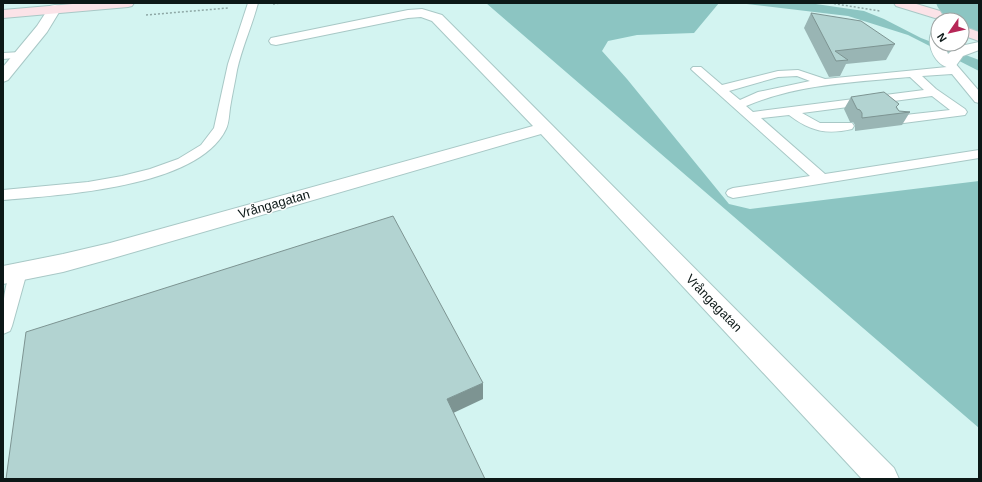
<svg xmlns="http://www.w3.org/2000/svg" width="982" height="482" viewBox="0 0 982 482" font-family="Arial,sans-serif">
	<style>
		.green { fill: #8cc5c2 }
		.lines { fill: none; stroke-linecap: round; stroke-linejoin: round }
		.lane-casing { stroke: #a8c8c6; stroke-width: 2 }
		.street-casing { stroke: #a8c8c6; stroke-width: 2 }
		.secondary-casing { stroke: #a8c8c6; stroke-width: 2 }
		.path { stroke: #8ea8a6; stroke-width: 1.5; stroke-dasharray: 2 2; stroke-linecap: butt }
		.lane { fill: #fff; fill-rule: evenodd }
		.street { fill: #fff; fill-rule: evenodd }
		.secondary { fill: #fbe3e8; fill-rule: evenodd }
		.wall { fill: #99b5b4 }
		.shaded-wall { fill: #7d9492 }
		.building { fill: #b2d3d1; stroke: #7d9492 }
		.labels { text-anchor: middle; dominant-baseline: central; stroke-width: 3; stroke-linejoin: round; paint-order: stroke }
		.street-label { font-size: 13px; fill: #0c1817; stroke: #fff }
	</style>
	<rect width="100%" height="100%" fill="#d3f4f1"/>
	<!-- green -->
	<path class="green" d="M 486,3 L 719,3 L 694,33 L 637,35 L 608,41 L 602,51 L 627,79 L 729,204 L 750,209 L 979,181 L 979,428 Z
		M 738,3 L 809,3 L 864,11 L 884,19 L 921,38 L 979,60 L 979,71 L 908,35 L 848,16 Z
		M 936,3 L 979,3 L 979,32 L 962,25 L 962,20 C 951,20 940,15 936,3 Z"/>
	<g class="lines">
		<defs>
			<path id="lane" d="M 248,3 L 258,3 C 252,26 242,47 237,70 C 235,82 232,95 230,108 C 229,115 229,123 226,129 C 198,188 60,195 3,200 L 3,190 L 88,182 L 122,176 L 150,169 L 178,159 L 201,145 L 214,128 L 228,64 Z
				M 21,52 L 26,55 L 25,57 L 3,59 L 3,53 Z
				M 950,61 L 954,62 L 979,91 L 979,103 L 975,102 L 952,74 L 922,76 L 936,89 L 965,109 L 967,112 L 965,115 L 896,124 L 892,123 L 890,120 L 892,117 L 896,116 L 950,110 L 932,96 L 802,113 L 820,123 L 852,123 L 854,126 L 852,129 C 826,135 810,131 789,115 L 761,118 L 825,174 L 979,150 L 979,158 L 733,198 L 728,196 L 726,193 L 728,190 L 733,188 L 810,176 L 693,71 L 691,69 L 693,67 L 701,67 L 722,85 L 778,71 L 798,70 L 825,79 L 947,67 L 945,64 ZM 797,76 L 810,81 L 758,92 L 740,100 L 729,91 L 778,77 ZM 910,77 L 924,90 L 753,112 L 746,106 C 798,84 855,82 910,77 Z
				M 19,266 L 25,267 L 27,272 L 12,326 L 10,331 L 3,334 C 3,311 2,288 13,267 Z"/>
			<path id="street" d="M 55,5 L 60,6 L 61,9 L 47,32 L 8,80 L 3,82 L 3,67 L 37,26 L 50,6 Z
				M 422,9 L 442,15 L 497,70 L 894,468 L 899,479 L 862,479 L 541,134 L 110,259 L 63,272 L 3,284 L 3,266 L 63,254 L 110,243 L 533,126 L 432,21 L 421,17 L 408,18 L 276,45 L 271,44 L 269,41 L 271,38 L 276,37 L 408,10 Z
				M 938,29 L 938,44 L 944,44 L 948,54 L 956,47 L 979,42 L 979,50 L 963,56 L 955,67 C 938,72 923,44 933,30 Z"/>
			<path id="secondary" d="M 84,3 L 134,3 L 132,6 L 128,7 L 3,18 L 3,10 Z
				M 894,3 L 913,3 L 940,11 L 942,14 L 940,17 L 935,18 L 896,6 Z
				M 962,26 L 979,32 L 979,41 L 962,35 Z"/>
		</defs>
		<!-- lane casing -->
		<use href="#lane" class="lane-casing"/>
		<!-- street casing -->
		<use href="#street" class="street-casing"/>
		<!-- secondary casing -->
		<use href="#secondary" class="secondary-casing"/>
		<!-- path -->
		<path class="path" d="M 830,3 L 880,11
			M 273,4 L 281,3
			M 146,15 L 228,8"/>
		<!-- lane -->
		<use href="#lane" class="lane"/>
		<!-- street -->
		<use href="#street" class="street"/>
		<!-- secondary -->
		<use href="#secondary" class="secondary"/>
	</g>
	<!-- wall -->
	<path class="wall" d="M 811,13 L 895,44 L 886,60 L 846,64 L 840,76 L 829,77 L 804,28 Z
		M 851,97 L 897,107 L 899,111 L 910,112 L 902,125 L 855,131 L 855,125 L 853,122 L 850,122 L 844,109 Z"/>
	<!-- shaded-wall -->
	<path class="shaded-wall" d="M 483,383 L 483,399 L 449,415 L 447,399 Z"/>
	<!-- building -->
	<path class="building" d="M 811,13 L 861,21 L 895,44 L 835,51 L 848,60 L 836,61 Z
		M 884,92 L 899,104 L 896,107 L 899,111 L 910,112 L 862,118 L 862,113 L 860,110 L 857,109 L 851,97 Z
		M 393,216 L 483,383 L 447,399 L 485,479 L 6,479 L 26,332 Z"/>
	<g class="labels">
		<!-- street labels -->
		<g class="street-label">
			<text transform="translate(274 204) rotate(-16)">Vrångagatan</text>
			<text transform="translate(714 303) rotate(46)">Vrångagatan</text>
		</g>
	</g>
	<!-- border -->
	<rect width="982" height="482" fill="none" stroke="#0c1817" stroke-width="8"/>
	<!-- north arrow -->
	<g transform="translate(950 32) rotate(236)"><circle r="19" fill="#ffffff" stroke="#9ea3a2"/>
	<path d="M0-3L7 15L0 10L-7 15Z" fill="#b62757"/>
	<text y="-6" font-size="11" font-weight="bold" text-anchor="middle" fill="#0c1817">N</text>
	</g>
</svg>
